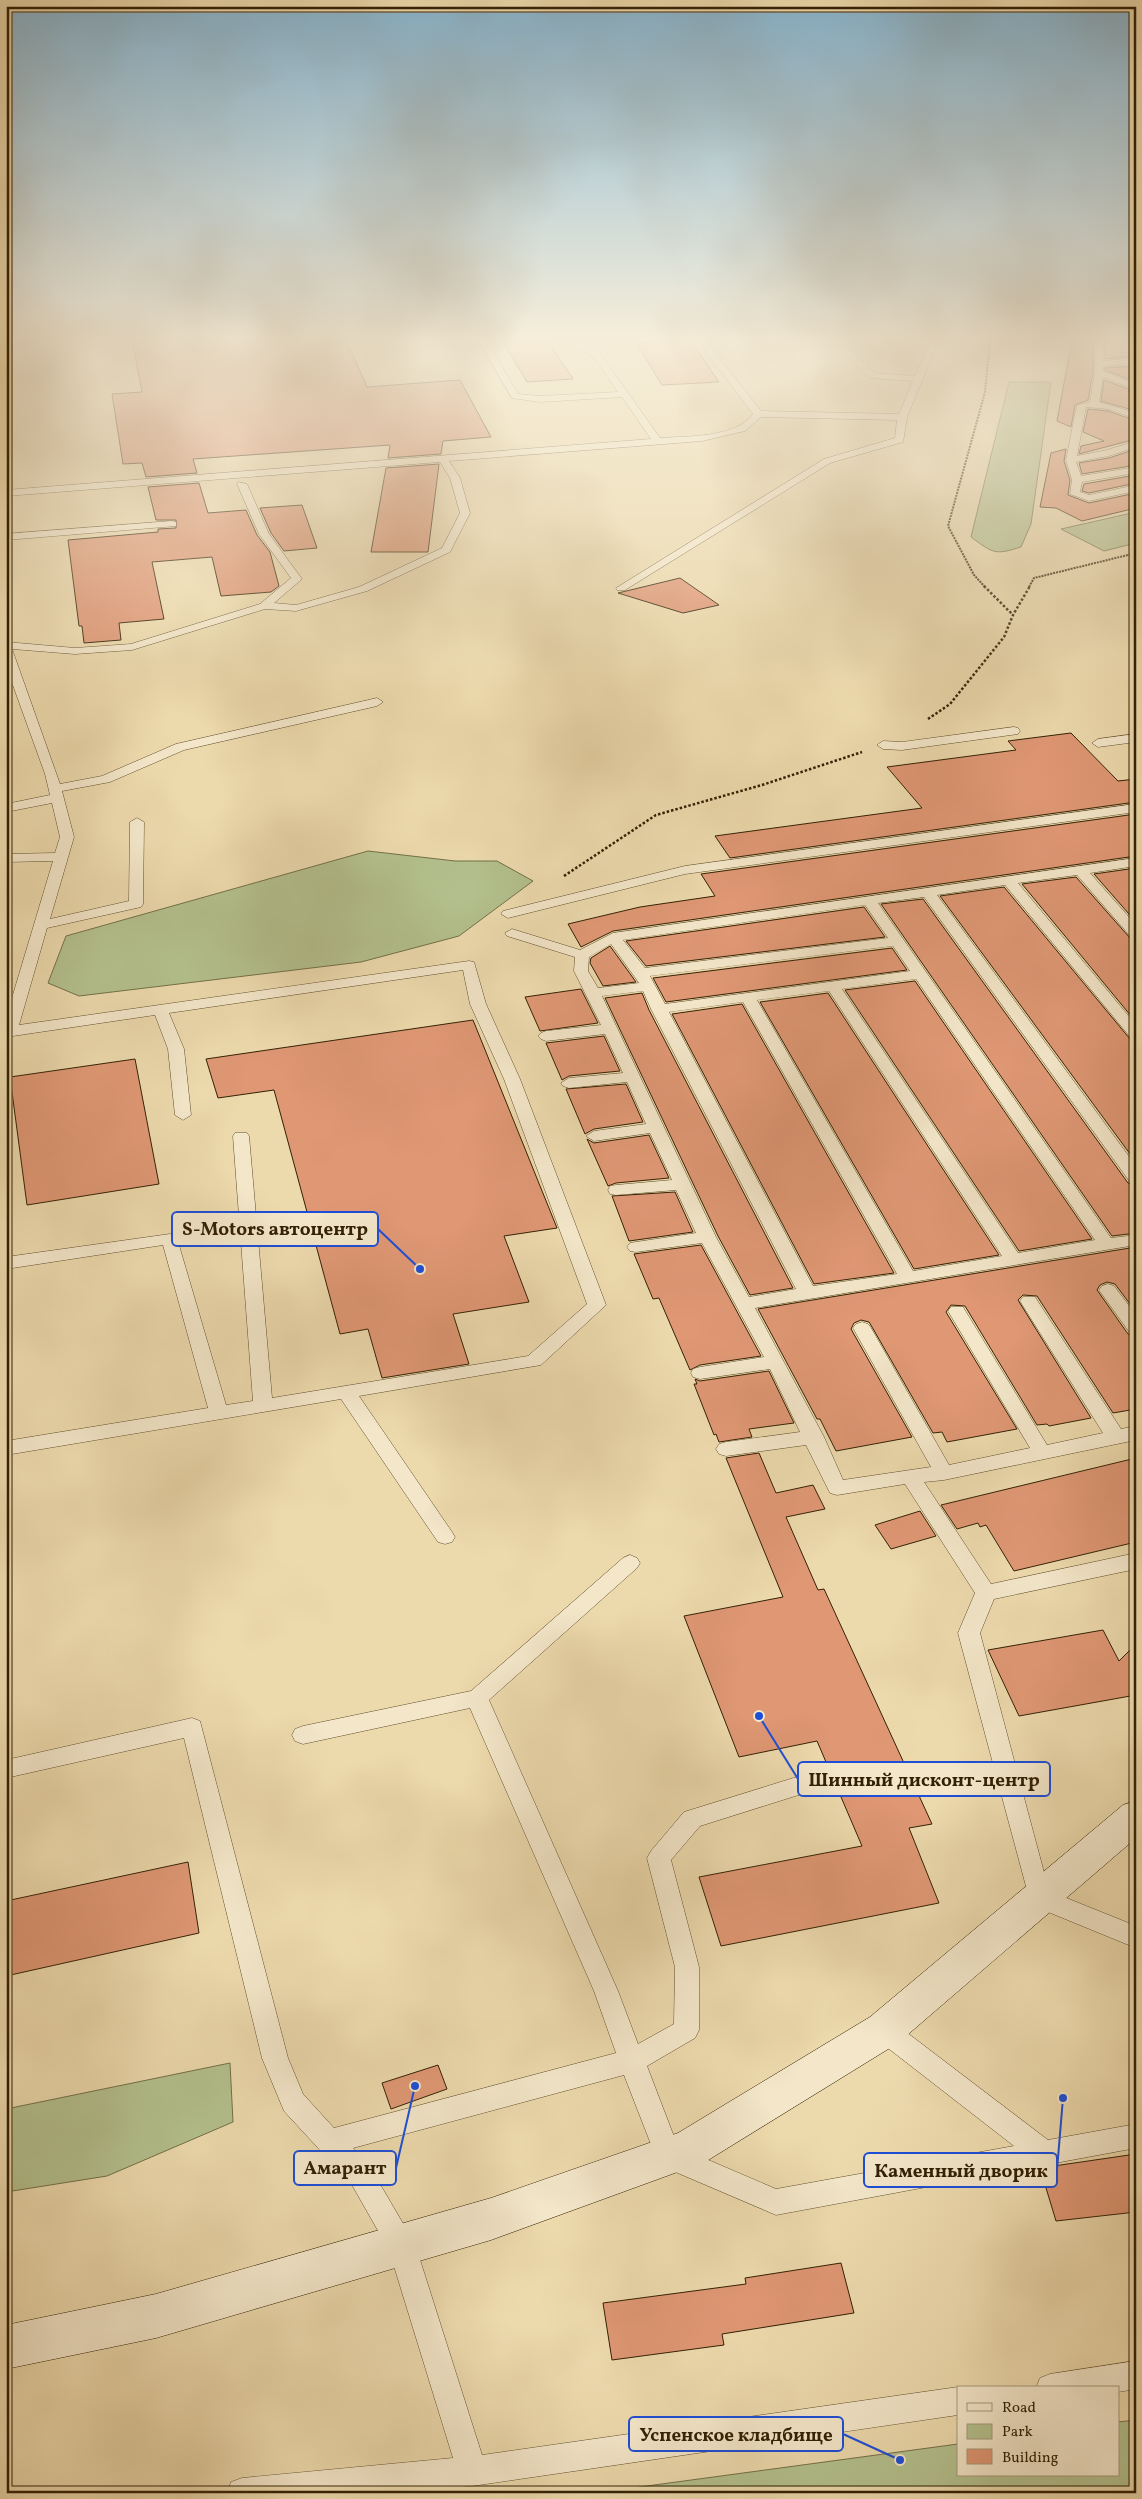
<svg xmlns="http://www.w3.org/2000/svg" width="1142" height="2499" viewBox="0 0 1142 2499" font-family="Vollkorn,serif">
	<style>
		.green { fill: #b3c08d; stroke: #737048 }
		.building { fill: #df9774; stroke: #332104 }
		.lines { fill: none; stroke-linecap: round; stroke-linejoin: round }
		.lane-casing { stroke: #614f2e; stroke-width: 1 }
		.secondary-casing { stroke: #332104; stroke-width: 1 }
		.path-far1 { stroke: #332104; stroke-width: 2; stroke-dasharray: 2 1; stroke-linecap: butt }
		.path { stroke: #332104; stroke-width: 2.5; stroke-dasharray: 2.5 2; stroke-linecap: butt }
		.lane { fill: #f3e6c9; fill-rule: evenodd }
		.secondary { fill: #f3e6c9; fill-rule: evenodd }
		.leader { fill: none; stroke: #1d4ed8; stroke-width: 2 }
		.callout-dot { fill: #1d4ed8; stroke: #f3e6c9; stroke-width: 2 }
		.callout { fill: #f3e6c9; stroke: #1d4ed8; stroke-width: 2 }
		.callout-label { font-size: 19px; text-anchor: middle; font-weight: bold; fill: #332104 }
	</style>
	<rect width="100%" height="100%" fill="#ecd9ac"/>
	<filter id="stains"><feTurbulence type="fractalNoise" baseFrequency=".004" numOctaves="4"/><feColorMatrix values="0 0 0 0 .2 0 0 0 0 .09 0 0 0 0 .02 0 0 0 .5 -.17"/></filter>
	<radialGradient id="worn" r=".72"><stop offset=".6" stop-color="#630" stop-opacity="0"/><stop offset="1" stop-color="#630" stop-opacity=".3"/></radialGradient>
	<!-- green -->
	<path class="green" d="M 1009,382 L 1051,382 L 1031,524 L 1021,547 C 995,555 994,554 971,537 Z
		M 1136,512 L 1136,543 L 1104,551 L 1061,529 Z
		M 368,851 L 455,861 L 497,861 L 533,881 L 459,936 L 361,962 L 79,996 L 48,983 L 66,936 Z
		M 230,2063 L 233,2122 L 107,2176 L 6,2192 L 6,2109 Z
		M 1136,2420 L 1136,2493 L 595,2493 L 958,2444 L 958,2475 L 1118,2475 L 1118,2422 Z"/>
	<!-- building -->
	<path class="building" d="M 132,340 L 346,340 L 367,387 L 460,380 L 491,437 L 443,441 L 441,454 L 388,458 L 390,445 L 193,459 L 197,473 L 146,477 L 142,463 L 123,464 L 112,394 L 142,392 Z
		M 502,340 L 547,340 L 573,379 L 527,382 Z
		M 690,340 L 719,382 L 662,385 L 636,343 Z
		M 1072,340 L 1093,340 L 1093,372 L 1088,400 L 1075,405 L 1071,427 L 1057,421 Z
		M 1105,340 L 1136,340 L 1136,356 L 1105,359 Z
		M 1136,366 L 1136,382 L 1105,370 L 1105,368 Z
		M 1104,380 L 1136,392 L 1136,411 L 1101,401 Z
		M 1088,409 L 1108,411 L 1136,421 L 1136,439 L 1079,454 L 1081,446 L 1104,441 L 1083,432 Z
		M 1066,449 L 1064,461 L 1070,480 L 1068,495 L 1089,503 L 1136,493 L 1136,508 L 1082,521 L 1056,508 L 1040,507 L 1051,453 Z
		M 1136,449 L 1136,465 L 1082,474 L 1079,463 L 1109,458 Z
		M 439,464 L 428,552 L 371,552 L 386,468 Z
		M 1136,475 L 1136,483 L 1089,493 L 1082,491 L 1084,484 Z
		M 199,483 L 208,513 L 246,510 L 257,535 L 270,552 L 279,586 L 271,592 L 221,596 L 212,557 L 152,562 L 164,619 L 119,623 L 121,640 L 84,643 L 82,626 L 79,626 L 68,540 L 158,532 L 158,529 L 176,528 L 176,520 L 156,520 L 148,487 Z
		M 302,505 L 317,548 L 284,551 L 271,533 L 260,508 Z
		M 680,578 L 719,605 L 683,613 L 618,593 Z
		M 1071,733 L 1118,781 L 1136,779 L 1136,802 L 730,858 L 715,836 L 922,808 L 887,767 L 1016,750 L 1008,741 Z
		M 1136,814 L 1136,856 L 613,931 L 581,947 L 568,924 L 640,907 L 715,896 L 701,874 Z
		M 1136,868 L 1136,922 L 1094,874 Z
		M 1076,877 L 1130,938 L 1136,940 L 1136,1022 L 1022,884 Z
		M 1004,887 L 1130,1039 L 1136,1042 L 1136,1162 L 940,896 Z
		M 923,899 L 1128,1183 L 1136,1185 L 1136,1233 L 1112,1236 L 881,904 Z
		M 864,907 L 885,937 L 646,966 L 626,941 Z
		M 610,946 L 636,982 L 603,986 L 590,963 L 591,958 Z
		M 892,948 L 907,970 L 666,1002 L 653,978 Z
		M 915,981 L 1092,1239 L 1019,1251 L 845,990 Z
		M 581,989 L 598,1023 L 540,1031 L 525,997 Z
		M 642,993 L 649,1010 L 793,1288 L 750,1295 L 718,1236 L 605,998 Z
		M 828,993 L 999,1255 L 914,1269 L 760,1002 Z
		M 742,1004 L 894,1273 L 814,1284 L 672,1014 Z
		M 473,1020 L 557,1228 L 504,1236 L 529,1302 L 453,1314 L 469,1364 L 382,1378 L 368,1329 L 340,1334 L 274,1090 L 218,1098 L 206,1059 Z
		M 604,1036 L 620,1071 L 569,1076 L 562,1080 L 546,1043 Z
		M 135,1059 L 159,1184 L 27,1205 L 10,1077 Z
		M 626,1084 L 643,1122 L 594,1129 L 585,1134 L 566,1089 Z
		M 649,1135 L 669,1178 L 616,1183 L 608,1186 L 587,1139 L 594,1143 Z
		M 675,1192 L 693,1232 L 629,1241 L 612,1196 Z
		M 701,1245 L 761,1356 L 700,1365 L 690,1370 L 659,1298 L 653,1299 L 634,1254 Z
		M 1136,1247 L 1136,1312 L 1115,1284 L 1107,1282 L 1100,1285 L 1097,1290 L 1128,1334 L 1136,1337 L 1136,1409 L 1113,1413 L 1037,1296 L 1023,1295 L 1018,1300 L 1091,1418 L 1049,1426 L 1047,1424 L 1037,1425 L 965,1306 L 951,1305 L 946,1312 L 1017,1429 L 947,1442 L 942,1432 L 933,1433 L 872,1327 L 869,1322 L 861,1320 L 854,1323 L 851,1329 L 912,1437 L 836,1451 L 820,1419 L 817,1419 L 758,1309 Z
		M 769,1371 L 794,1423 L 749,1429 L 752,1437 L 719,1442 L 716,1434 L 714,1435 L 694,1384 L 697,1384 L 695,1379 L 700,1381 Z
		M 759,1453 L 776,1493 L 813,1485 L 825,1509 L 786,1517 L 818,1590 L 824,1589 L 932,1824 L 909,1828 L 939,1903 L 721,1946 L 699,1877 L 862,1846 L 817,1741 L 739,1757 L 684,1616 L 783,1597 L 726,1458 Z
		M 1136,1458 L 1136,1542 L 1014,1571 L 986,1525 L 980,1527 L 978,1523 L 957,1529 L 941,1505 Z
		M 920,1511 L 936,1536 L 891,1549 L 875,1525 Z
		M 1103,1630 L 1119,1661 L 1136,1644 L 1136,1695 L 1019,1716 L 988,1650 Z
		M 188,1862 L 199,1933 L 6,1976 L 6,1901 Z
		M 438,2065 L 447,2089 L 391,2109 L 382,2083 Z
		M 1136,2154 L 1136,2212 L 1056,2221 L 1040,2168 Z
		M 841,2263 L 854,2313 L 722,2334 L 724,2345 L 612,2360 L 603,2303 L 746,2284 L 745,2278 Z"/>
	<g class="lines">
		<defs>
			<path id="lane" d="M 6,340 L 10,340 L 10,350 L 6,353 Z
				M 478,340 L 486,340 L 518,394 L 540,396 L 618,392 L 593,356 L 559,340 L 570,340 L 599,352 L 660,438 C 686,436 737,438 753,414 L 697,340 L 705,340 L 761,411 L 899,414 L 913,381 L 870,378 L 844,353 L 851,351 L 875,373 L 915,376 L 931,340 L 939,340 L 907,417 L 903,442 L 830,463 L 625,590 L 617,590 L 616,588 L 824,459 L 895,438 L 897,420 L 761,417 L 745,431 L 702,441 L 449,461 L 460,478 L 470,513 L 450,552 L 367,591 L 296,611 L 265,609 L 132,650 L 75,654 L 12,649 L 60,784 L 102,776 L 176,744 L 377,698 L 383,702 L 377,706 L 184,750 L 110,782 L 62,791 L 74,837 L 50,919 L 129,901 L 130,822 L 137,818 L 144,822 L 143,904 L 141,907 L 47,928 L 19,1025 L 469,961 L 474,962 L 486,1004 L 520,1079 L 606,1305 L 541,1365 L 359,1396 L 452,1532 L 455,1537 L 452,1542 L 445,1544 L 438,1542 L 341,1399 L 6,1455 L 6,1441 L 208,1408 L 163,1245 L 6,1269 L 6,1257 L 170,1234 L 176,1235 L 226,1405 L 253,1401 L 233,1136 L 235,1133 L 247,1133 L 249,1136 L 272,1398 L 528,1356 L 587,1304 L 504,1079 L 470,1004 L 463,970 L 169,1013 L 184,1049 L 191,1115 L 183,1120 L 175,1115 L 168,1049 L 155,1015 L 6,1037 L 6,1018 L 53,861 L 6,862 L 6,854 L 55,853 L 60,837 L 52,803 L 6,812 L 6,804 L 50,795 L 45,774 L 6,666 L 6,642 L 75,648 L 131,644 L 260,604 L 291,578 L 259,534 L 237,484 L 238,482 L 247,484 L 269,534 L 302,579 L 274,603 L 296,605 L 359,587 L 442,548 L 460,513 L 450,478 L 440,462 L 6,496 L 6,490 L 651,439 L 622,397 L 540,402 L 512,398 Z
				M 1095,340 L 1103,340 L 1103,361 L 1136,358 L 1136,364 L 1103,366 L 1103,371 L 1136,384 L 1136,390 L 1103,377 L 1099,402 L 1136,413 L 1136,419 L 1108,409 L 1086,407 L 1077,456 L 1107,450 L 1136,441 L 1136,447 L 1109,456 L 1076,462 L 1081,476 L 1136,467 L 1136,473 L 1082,482 L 1080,492 L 1089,495 L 1136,485 L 1136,491 L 1089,501 L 1070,494 L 1072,480 L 1066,460 L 1077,405 L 1090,402 L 1095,372 Z
				M 172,521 L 176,522 L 176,526 L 6,540 L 6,534 Z
				M 1014,727 L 1018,728 L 1020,731 L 1018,734 L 902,750 L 883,749 L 877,745 L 883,741 L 902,742 Z
				M 1136,734 L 1136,742 L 1098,747 L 1092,743 L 1098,739 Z
				M 1136,804 L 1136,812 L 685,874 L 508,918 L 501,914 L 503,911 L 685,866 Z
				M 1136,858 L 1136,866 L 1090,873 L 1136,925 L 1136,938 L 1131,937 L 1077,875 L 1018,883 L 1136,1025 L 1136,1040 L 1131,1038 L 1005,885 L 937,895 L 1136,1166 L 1136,1183 L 1130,1182 L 924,897 L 878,903 L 1111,1238 L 1136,1235 L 1136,1245 L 755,1308 L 824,1437 L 843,1480 L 931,1467 L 853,1328 L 856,1324 L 862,1322 L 868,1324 L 871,1328 L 949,1465 L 1030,1448 L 948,1311 L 951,1307 L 963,1307 L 1047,1445 L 1103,1433 L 1020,1301 L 1023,1297 L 1035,1297 L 1121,1429 L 1136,1426 L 1136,1440 L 944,1480 L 924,1482 L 991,1584 L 1136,1553 L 1136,1569 L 994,1599 L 980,1633 L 1049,1891 L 1136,1926 L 1136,1948 L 1031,1905 L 958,1633 L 975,1593 L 905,1484 L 837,1495 L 830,1493 L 806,1445 L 726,1456 L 719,1454 L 716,1449 L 719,1444 L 726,1442 L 800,1432 L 770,1369 L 700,1379 L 693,1377 L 691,1373 L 693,1369 L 700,1367 L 764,1357 L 702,1243 L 636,1252 L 630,1251 L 627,1247 L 630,1243 L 636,1242 L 696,1233 L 676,1190 L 616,1195 L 610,1194 L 608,1190 L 610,1186 L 616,1185 L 672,1180 L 650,1133 L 594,1141 L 586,1136 L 594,1131 L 646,1124 L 627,1082 L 569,1088 L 563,1086 L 561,1083 L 569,1078 L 623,1073 L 605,1034 L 546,1041 L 541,1039 L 538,1036 L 541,1033 L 546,1031 L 601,1025 L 574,971 L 575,957 L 507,936 L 505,933 L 512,929 L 580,950 L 613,933 ZM 865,905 L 888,938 L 645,968 L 623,940 ZM 611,944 L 639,983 L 598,988 L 588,971 L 589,957 ZM 893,946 L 910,971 L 665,1004 L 650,976 ZM 916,979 L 1095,1240 L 1018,1253 L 842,989 ZM 643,991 L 651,1009 L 796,1289 L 749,1297 L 716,1237 L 602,996 ZM 829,991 L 1002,1256 L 913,1271 L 757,1000 ZM 743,1002 L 897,1274 L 813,1286 L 669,1012 Z
				M 1108,1284 L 1114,1286 L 1136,1315 L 1136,1335 L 1130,1333 L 1099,1290 L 1102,1286 Z
				M 630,1555 L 637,1558 L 640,1563 L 637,1568 L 489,1700 L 618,1991 L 638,2044 L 674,2024 L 675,1967 L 647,1858 L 651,1851 L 684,1812 L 800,1776 L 808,1778 L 811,1785 L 808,1792 L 700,1826 L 671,1860 L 699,1967 L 699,2030 L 695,2038 L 647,2066 L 678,2147 L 776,2189 L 1014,2146 L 875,2038 L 871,2030 L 875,2022 L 884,2019 L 893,2022 L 1048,2140 L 1136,2124 L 1136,2148 L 776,2215 L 659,2165 L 624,2075 L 353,2148 L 370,2167 L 415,2244 L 482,2455 L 958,2387 L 961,2388 L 958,2388 L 958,2415 L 472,2486 L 399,2493 L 227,2493 L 231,2482 L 242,2478 L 453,2458 L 389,2250 L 352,2185 L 284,2111 L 262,2058 L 184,1738 L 6,1778 L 6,1760 L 192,1718 L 200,1721 L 288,2058 L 303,2094 L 334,2128 L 616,2053 L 594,1991 L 470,1708 L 303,1744 L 295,1741 L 292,1735 L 295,1729 L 303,1726 L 471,1691 L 623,1558 Z
				M 1136,2361 L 1136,2389 L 1118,2392 L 1118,2388 L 1036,2388 L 1040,2378 L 1050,2374 Z"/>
			<path id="secondary" d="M 1136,1801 L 1136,1838 L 898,2043 L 705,2162 L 491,2240 L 156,2338 L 6,2369 L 6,2325 L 156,2294 L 491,2198 L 678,2133 L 870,2017 L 1123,1805 Z"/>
		</defs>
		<!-- lane casing -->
		<use href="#lane" class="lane-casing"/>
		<!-- secondary casing -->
		<use href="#secondary" class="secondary-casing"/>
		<!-- path-far1 -->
		<path class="path-far1" d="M 985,587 L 974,575 L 948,526 L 985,392 L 990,340
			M 1029,587 L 1034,578 L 1136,553"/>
		<!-- path -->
		<path class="path" d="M 984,586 L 1013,615
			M 928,719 L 950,704 L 1004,637 L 1013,615 L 1030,586
			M 564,876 L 656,815 L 762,785 L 862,752"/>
		<!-- lane -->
		<use href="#lane" class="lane"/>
		<!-- secondary -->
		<use href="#secondary" class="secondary"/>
	</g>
	<!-- sky -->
	<linearGradient id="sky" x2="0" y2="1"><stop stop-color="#88b6d1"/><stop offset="0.49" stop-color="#f6eeda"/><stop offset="1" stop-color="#f6eeda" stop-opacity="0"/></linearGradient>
	<rect width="1142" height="690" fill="url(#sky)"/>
	<!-- callouts -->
	<path class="leader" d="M420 1269L378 1229M759 1716L798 1779M415 2086L396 2168M1063 2098L1057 2170M900 2460L843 2434"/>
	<g class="callout-dot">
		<circle cx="420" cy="1269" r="5"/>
		<circle cx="759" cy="1716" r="5"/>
		<circle cx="415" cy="2086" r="5"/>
		<circle cx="1063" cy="2098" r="5"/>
		<circle cx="900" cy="2460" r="5"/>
	</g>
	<g class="callout">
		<rect x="172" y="1212" width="206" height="34" rx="5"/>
		<rect x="798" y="1762" width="252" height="34" rx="5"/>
		<rect x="294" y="2151" width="102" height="34" rx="5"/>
		<rect x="864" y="2153" width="193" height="34" rx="5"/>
		<rect x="629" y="2417" width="214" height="34" rx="5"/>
	</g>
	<g class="callout-label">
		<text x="275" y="1235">S-Motors автоцентр</text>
		<text x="924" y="1786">Шинный дисконт-центр</text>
		<text x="345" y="2174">Амарант</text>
		<text x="961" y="2177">Каменный дворик</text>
		<text x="736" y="2441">Успенское кладбище</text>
	</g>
	<!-- margin -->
	<rect width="1142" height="2499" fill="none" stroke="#ecd9ac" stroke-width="25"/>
	<rect x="8" y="8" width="1127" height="2484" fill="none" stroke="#332104" stroke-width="2.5"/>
	<rect x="12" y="12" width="1117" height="2474" fill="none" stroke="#332104"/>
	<!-- legend -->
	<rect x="957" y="2386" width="162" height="90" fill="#f3e6c9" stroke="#a6977a"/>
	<rect x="967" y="2403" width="25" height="8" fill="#f3e6c9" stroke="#a6977a"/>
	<text x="1002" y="2412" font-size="15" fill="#332104">Road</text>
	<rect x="967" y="2424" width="25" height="15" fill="#b3c08d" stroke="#a6977a"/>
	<text x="1002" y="2436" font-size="15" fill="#332104">Park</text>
	<rect x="967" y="2449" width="25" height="15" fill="#df9774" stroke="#a6977a"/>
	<text x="1002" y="2462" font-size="15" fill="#332104">Building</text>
	<rect width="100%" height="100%" filter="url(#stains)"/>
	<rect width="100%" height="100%" fill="url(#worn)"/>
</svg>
